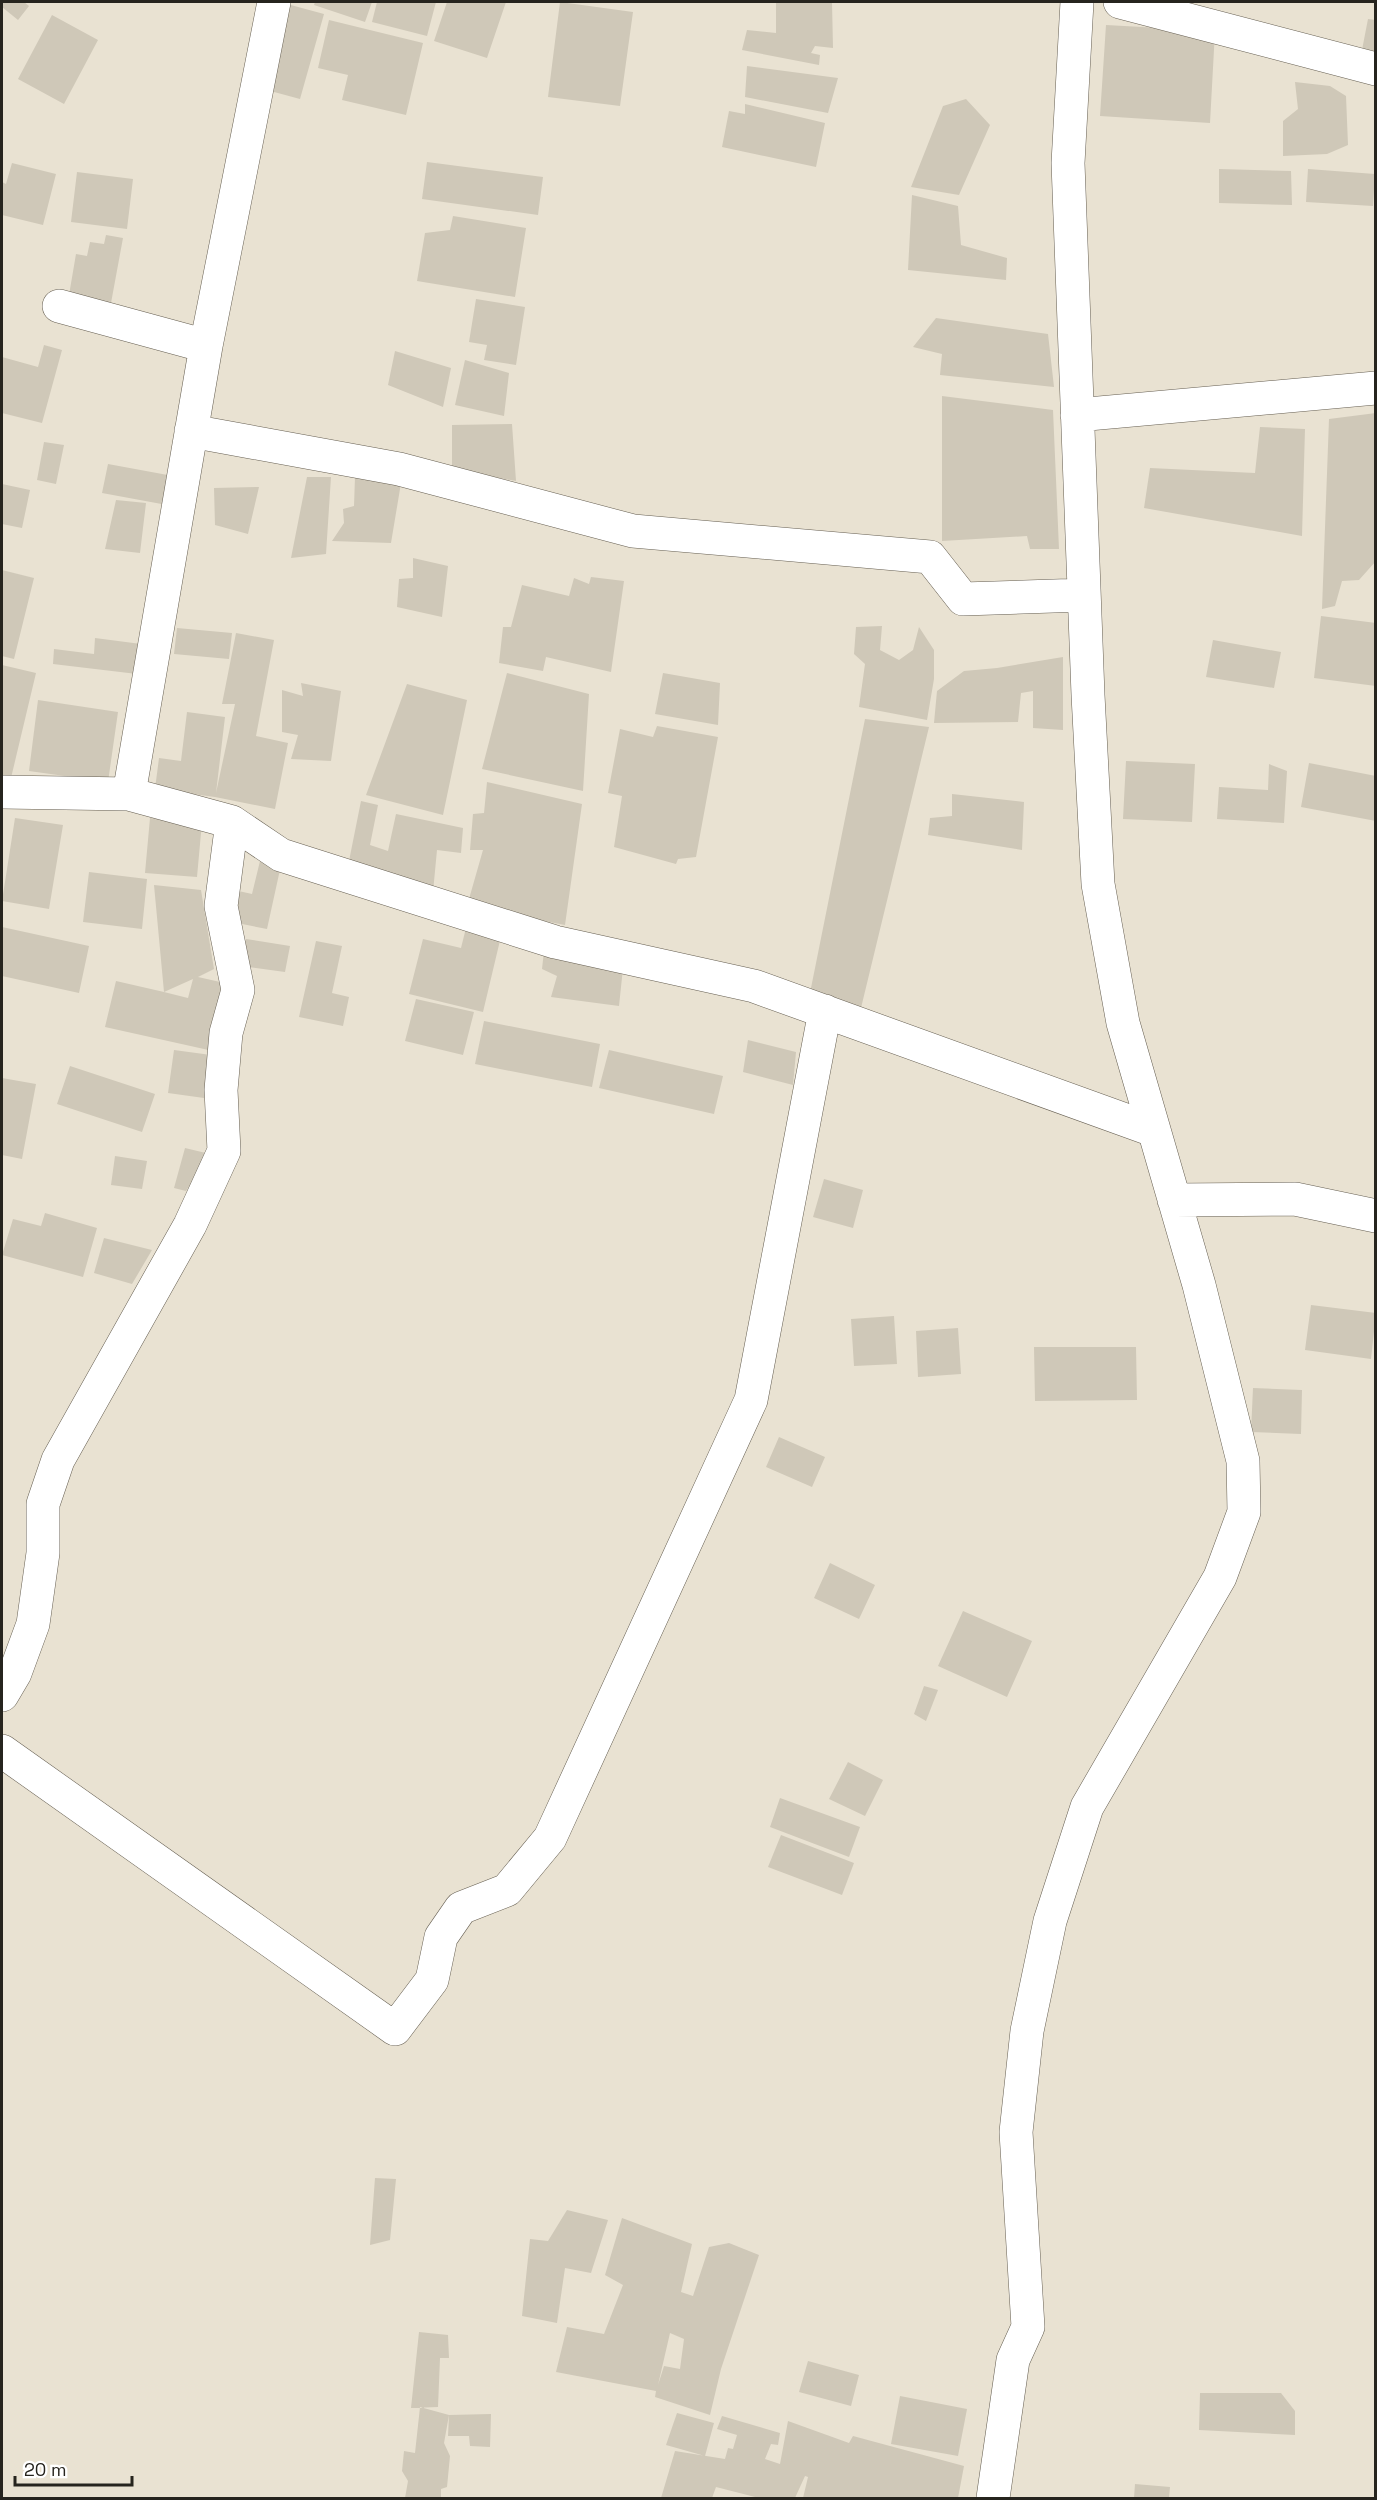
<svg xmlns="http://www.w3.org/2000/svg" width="1377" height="2500" viewBox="0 0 1377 2500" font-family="'Space Grotesk',sans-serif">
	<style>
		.building { fill: #cfc8b8; fill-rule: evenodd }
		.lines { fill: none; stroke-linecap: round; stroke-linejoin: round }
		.minor-casing { stroke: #665f52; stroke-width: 34 }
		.minor { stroke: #fff; stroke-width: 33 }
	</style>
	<rect width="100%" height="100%" fill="#e9e2d2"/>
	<!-- building -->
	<path class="building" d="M 2,2 L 24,2 L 29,6 L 18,20 L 2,7 Z
		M 315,2 L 372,2 L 365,22 L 314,5 Z
		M 377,2 L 436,2 L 427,36 L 372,22 Z
		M 447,2 L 506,2 L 487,58 L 434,41 Z
		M 560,2 L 633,12 L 620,106 L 548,97 Z
		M 776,2 L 832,2 L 833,48 L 815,46 L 811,53 L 820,55 L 819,65 L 742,50 L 747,30 L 776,33 Z
		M 287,4 L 324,14 L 300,99 L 263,89 Z
		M 52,15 L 98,40 L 64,104 L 18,79 Z
		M 1368,19 L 1376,20 L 1376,58 L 1361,55 Z
		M 329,20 L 423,43 L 406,115 L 342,100 L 348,75 L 318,68 Z
		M 1106,25 L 1215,31 L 1210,123 L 1100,116 Z
		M 747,66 L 838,78 L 828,113 L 745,97 Z
		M 1295,82 L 1330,86 L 1346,96 L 1348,145 L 1327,154 L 1283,156 L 1283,121 L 1298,109 Z
		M 966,99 L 990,125 L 959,195 L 911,187 L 943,106 Z
		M 745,104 L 825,123 L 816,167 L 722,147 L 729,111 L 745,114 Z
		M 427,162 L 543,177 L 538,215 L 422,199 Z
		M 12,163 L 56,174 L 43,225 L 2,215 L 2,182 L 6,184 Z
		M 1219,169 L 1291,171 L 1292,205 L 1219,203 Z
		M 1308,169 L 1375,174 L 1373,206 L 1306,202 Z
		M 77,172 L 133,179 L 127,229 L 71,222 Z
		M 912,195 L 958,206 L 961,245 L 1007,258 L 1006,280 L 908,270 Z
		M 453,216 L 526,228 L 515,297 L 417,281 L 425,233 L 450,230 Z
		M 106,235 L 123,238 L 111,303 L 69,295 L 76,254 L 87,256 L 90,242 L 104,244 Z
		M 476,299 L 525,307 L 516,365 L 484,360 L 487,345 L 469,342 Z
		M 936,318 L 1048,334 L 1054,387 L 940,375 L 942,354 L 913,347 Z
		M 44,345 L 62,350 L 42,423 L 2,413 L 2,357 L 38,367 Z
		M 395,351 L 451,368 L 443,407 L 388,385 Z
		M 465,360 L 509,373 L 504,416 L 455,405 Z
		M 942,396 L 1053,410 L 1059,549 L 1030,549 L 1027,536 L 942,541 Z
		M 1376,413 L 1376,561 L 1359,580 L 1342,581 L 1335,606 L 1322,609 L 1329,419 Z
		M 512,424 L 516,481 L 452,469 L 452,425 Z
		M 1260,427 L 1305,429 L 1302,536 L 1144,508 L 1150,468 L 1255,473 Z
		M 44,442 L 64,445 L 56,484 L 37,480 Z
		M 108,464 L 173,476 L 167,505 L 102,493 Z
		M 307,477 L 331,477 L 326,554 L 291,558 Z
		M 355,477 L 401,483 L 391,543 L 332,541 L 344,523 L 343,509 L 354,506 Z
		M 2,484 L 30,490 L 22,528 L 2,524 Z
		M 259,487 L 248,534 L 215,525 L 214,488 Z
		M 116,500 L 146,503 L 140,553 L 105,549 Z
		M 413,558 L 448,566 L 442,617 L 397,607 L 399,579 L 413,578 Z
		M 2,570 L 34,578 L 14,659 L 2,656 Z
		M 591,577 L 624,581 L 611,672 L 546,657 L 543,671 L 499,663 L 503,627 L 511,627 L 522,585 L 569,596 L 574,578 L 589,584 Z
		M 1321,616 L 1376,623 L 1376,686 L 1314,678 Z
		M 882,626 L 880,650 L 899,660 L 913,650 L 919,627 L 934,650 L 934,679 L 927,720 L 859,707 L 865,664 L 854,654 L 856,627 Z
		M 177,628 L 232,633 L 229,659 L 174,654 Z
		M 236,633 L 274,640 L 256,736 L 288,743 L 275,809 L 215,797 L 155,789 L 159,758 L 181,761 L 187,712 L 225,717 L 216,793 L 235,704 L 222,704 Z
		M 95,638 L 141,644 L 137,674 L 53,664 L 54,649 L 94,654 Z
		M 1213,640 L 1281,652 L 1274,688 L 1206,677 Z
		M 1063,657 L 1063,730 L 1033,728 L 1033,691 L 1021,693 L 1018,722 L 934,723 L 937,691 L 964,671 L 997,668 Z
		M 2,665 L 36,673 L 11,778 L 2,775 Z
		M 507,673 L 589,694 L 583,791 L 482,769 Z
		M 663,673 L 720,683 L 718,725 L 655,714 Z
		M 301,683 L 341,691 L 331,761 L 291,759 L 298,735 L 282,732 L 282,690 L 303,696 Z
		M 407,684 L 467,700 L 443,815 L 366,795 Z
		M 38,700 L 118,712 L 108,782 L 29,771 Z
		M 865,719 L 929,727 L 861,1008 L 810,993 Z
		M 657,726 L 718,737 L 696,857 L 678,859 L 676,864 L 614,847 L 622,796 L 608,793 L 620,729 L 653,737 Z
		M 1126,761 L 1195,764 L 1192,822 L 1123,819 Z
		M 1309,763 L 1376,776 L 1376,821 L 1301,807 Z
		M 1269,764 L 1287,771 L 1284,823 L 1217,819 L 1219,787 L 1268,790 Z
		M 487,782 L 582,804 L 565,925 L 467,906 L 483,850 L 470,850 L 473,814 L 484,813 Z
		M 952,794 L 1024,802 L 1022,850 L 928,835 L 930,818 L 952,816 Z
		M 361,801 L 378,805 L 370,845 L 388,851 L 396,814 L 463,828 L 461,853 L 437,850 L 433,892 L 348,866 Z
		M 15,818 L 63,825 L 49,909 L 2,901 Z
		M 150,818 L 202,822 L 197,877 L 145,873 Z
		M 260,861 L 281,865 L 267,929 L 227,921 L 234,890 L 252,894 Z
		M 89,872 L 147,879 L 142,929 L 83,922 Z
		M 154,885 L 201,890 L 214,969 L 198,977 L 229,984 L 213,1051 L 105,1027 L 116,981 L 164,992 L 188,998 L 193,979 L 164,992 Z
		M 467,924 L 502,932 L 483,1012 L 409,994 L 423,939 L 461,948 Z
		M 2,927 L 89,946 L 79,993 L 2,976 Z
		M 246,939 L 290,946 L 285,972 L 241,966 Z
		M 316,941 L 342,946 L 332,993 L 349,997 L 343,1026 L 299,1017 Z
		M 544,951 L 623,968 L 619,1006 L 551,997 L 557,976 L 542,969 Z
		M 416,999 L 474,1012 L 463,1055 L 405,1041 Z
		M 484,1021 L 600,1044 L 592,1087 L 475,1064 Z
		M 748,1040 L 796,1052 L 793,1085 L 743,1072 Z
		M 174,1050 L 211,1055 L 204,1098 L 168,1093 Z
		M 609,1050 L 723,1076 L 714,1114 L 599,1088 Z
		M 70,1066 L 155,1094 L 142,1132 L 57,1104 Z
		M 2,1078 L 36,1084 L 22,1159 L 2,1155 Z
		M 185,1148 L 210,1154 L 186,1191 L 174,1188 Z
		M 115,1156 L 147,1161 L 142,1189 L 111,1185 Z
		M 824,1179 L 863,1190 L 853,1228 L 813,1217 Z
		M 45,1213 L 97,1228 L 83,1277 L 2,1255 L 13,1219 L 41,1226 Z
		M 104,1238 L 152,1250 L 132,1284 L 94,1273 Z
		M 1311,1305 L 1376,1313 L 1371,1359 L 1305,1350 Z
		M 894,1316 L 897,1364 L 854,1366 L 851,1319 Z
		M 958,1328 L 961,1374 L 918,1377 L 916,1331 Z
		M 1034,1347 L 1136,1347 L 1137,1400 L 1035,1401 Z
		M 1253,1388 L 1302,1390 L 1301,1434 L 1251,1432 Z
		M 779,1437 L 825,1457 L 812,1487 L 766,1467 Z
		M 830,1563 L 875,1585 L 859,1619 L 814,1598 Z
		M 963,1611 L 1032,1641 L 1007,1697 L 938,1666 Z
		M 924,1686 L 938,1690 L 926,1721 L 914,1714 Z
		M 848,1762 L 883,1780 L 865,1816 L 829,1799 Z
		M 780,1798 L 860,1827 L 849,1857 L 770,1827 Z
		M 781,1835 L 854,1863 L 842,1895 L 768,1867 Z
		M 375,2178 L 396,2179 L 390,2240 L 370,2245 Z
		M 567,2210 L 608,2220 L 591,2273 L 565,2268 L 557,2323 L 522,2316 L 530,2239 L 548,2241 Z
		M 622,2218 L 692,2244 L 681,2292 L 693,2296 L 709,2247 L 729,2243 L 759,2255 L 721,2369 L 710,2415 L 655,2397 L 656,2391 L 556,2372 L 567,2327 L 604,2334 L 623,2285 L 605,2275 ZM 670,2333 L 684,2339 L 680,2369 L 664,2366 L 658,2385 Z
		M 419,2332 L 448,2335 L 449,2358 L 440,2358 L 438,2407 L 411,2408 Z
		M 808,2361 L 859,2375 L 851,2406 L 799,2392 Z
		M 1200,2393 L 1281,2393 L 1295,2411 L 1295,2435 L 1199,2430 Z
		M 900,2396 L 967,2409 L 958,2456 L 891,2444 Z
		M 420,2407 L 449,2415 L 444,2443 L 450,2456 L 447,2487 L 441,2489 L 441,2498 L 405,2498 L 408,2481 L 402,2471 L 404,2451 L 415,2453 Z
		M 677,2413 L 714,2423 L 705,2456 L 666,2445 Z
		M 491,2414 L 490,2447 L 470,2446 L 469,2436 L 448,2436 L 449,2415 Z
		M 722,2416 L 780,2433 L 778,2445 L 771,2444 L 765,2459 L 780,2464 L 788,2421 L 849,2443 L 853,2436 L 964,2466 L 958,2498 L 803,2498 L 808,2477 L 805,2476 L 795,2498 L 759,2498 L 716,2487 L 712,2498 L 661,2498 L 675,2451 L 725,2459 L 728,2448 L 733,2449 L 737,2435 L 717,2429 Z
		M 1135,2484 L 1170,2487 L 1169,2498 L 1134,2498 Z"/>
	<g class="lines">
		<defs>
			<path id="minor" d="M 1120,2 L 1376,69
				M 59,306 L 206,346
				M 1077,415 L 1376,388
				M 191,431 L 399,469 L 633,531 L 930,557 L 963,599 L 1084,595
				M 2,792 L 129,794 L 232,822 L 281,855 L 555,942 L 754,986 L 1153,1130
				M 129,794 L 206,346 L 274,2
				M 1174,1200 L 1295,1199 L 1376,1216
				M 2,1695 L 15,1673 L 33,1624 L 43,1553 L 43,1504 L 58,1460 L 190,1225 L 224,1151 L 221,1090 L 226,1033 L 238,990 L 221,906 L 232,822
				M 2,1751 L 395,2029 L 432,1980 L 441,1937 L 461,1908 L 507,1890 L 550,1838 L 751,1400 L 825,1011
				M 993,2498 L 1013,2360 L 1028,2327 L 1016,2132 L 1027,2031 L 1050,1921 L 1087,1807 L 1220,1577 L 1244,1512 L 1243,1461 L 1199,1285 L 1123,1023 L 1098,884 L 1088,695 L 1068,163 L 1077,2"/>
		</defs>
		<!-- minor casing -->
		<use href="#minor" class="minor-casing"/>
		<!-- minor -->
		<use href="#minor" class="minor"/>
	</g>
	<!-- border -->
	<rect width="1377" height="2500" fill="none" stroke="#26241e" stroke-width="6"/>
	<!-- scale -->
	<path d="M15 2476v9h117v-9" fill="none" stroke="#26241e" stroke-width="3"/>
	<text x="24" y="2476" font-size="18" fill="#26241e" stroke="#ffffff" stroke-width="4.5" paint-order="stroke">20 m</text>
</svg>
